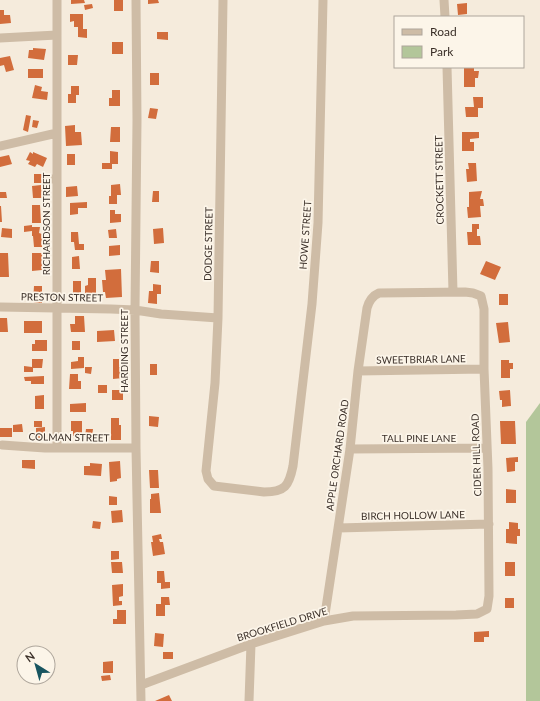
<svg xmlns="http://www.w3.org/2000/svg" width="540" height="701" viewBox="0 0 540 701" font-family="Lato,sans-serif">
	<style>
		.green { fill: #b3c69a }
		.building { fill: #d26d3c }
		.lines { fill: none; stroke-linecap: round; stroke-linejoin: round }
		.minor { stroke: #cebca6; stroke-width: 9 }
		.labels { text-anchor: middle; dominant-baseline: central; stroke-width: 3.5; stroke-linejoin: round; paint-order: stroke }
		.street-label { font-size: 10px; fill: #3a2f28; stroke: #fcf5e9 }
	</style>
	<rect width="100%" height="100%" fill="#f5ebdc"/>
	<!-- green -->
	<path class="green" d="M 540,403 L 540,701 L 526,701 L 526,422 Z"/>
	<!-- building -->
	<path class="building" d="M 71,0 L 84,0 L 85,3 L 71,4 Z
		M 114,0 L 123,0 L 123,11 L 114,11 Z
		M 148,0 L 158,0 L 159,3 L 148,4 Z
		M 467,3 L 467,14 L 458,15 L 457,4 Z
		M 92,4 L 93,8 L 85,10 L 84,5 Z
		M 0,10 L 4,10 L 4,15 L 10,15 L 11,23 L 0,24 Z
		M 70,14 L 83,14 L 83,29 L 87,29 L 87,38 L 78,37 L 78,27 L 74,27 L 74,21 L 70,22 Z
		M 157,32 L 168,32 L 168,40 L 157,39 Z
		M 112,42 L 123,42 L 123,54 L 112,54 Z
		M 33,48 L 46,49 L 44,60 L 28,58 L 29,50 L 33,50 Z
		M 68,55 L 78,55 L 77,65 L 68,65 Z
		M 10,56 L 14,70 L 6,72 L 4,65 L 0,66 L 0,58 Z
		M 464,67 L 474,67 L 474,71 L 479,71 L 478,78 L 475,78 L 475,87 L 464,87 Z
		M 28,69 L 43,69 L 43,78 L 28,78 Z
		M 150,73 L 159,73 L 159,85 L 150,85 Z
		M 35,85 L 42,87 L 41,91 L 48,92 L 47,100 L 32,98 Z
		M 71,86 L 79,86 L 79,95 L 76,95 L 76,103 L 68,103 L 68,94 L 71,94 Z
		M 112,90 L 120,90 L 120,106 L 109,106 L 109,98 L 112,98 Z
		M 473,97 L 483,97 L 483,108 L 478,108 L 478,117 L 466,117 L 465,107 L 474,107 Z
		M 150,108 L 158,109 L 156,119 L 148,118 Z
		M 26,115 L 31,116 L 28,132 L 23,130 Z
		M 33,120 L 39,121 L 37,128 L 32,127 Z
		M 75,125 L 75,132 L 81,132 L 82,145 L 66,146 L 65,126 Z
		M 111,127 L 120,127 L 120,142 L 110,142 Z
		M 462,132 L 479,132 L 479,138 L 470,139 L 470,142 L 474,142 L 474,151 L 462,151 Z
		M 110,151 L 118,152 L 118,164 L 112,164 L 112,169 L 102,169 L 102,163 L 110,163 Z
		M 30,152 L 33,154 L 33,152 L 47,158 L 43,167 L 37,164 L 35,167 L 28,164 L 30,161 L 26,160 Z
		M 67,154 L 75,154 L 75,165 L 67,165 Z
		M 9,155 L 12,164 L 0,167 L 0,157 Z
		M 468,163 L 476,163 L 477,181 L 467,182 L 466,169 L 469,169 Z
		M 34,174 L 43,174 L 43,183 L 34,183 Z
		M 120,184 L 121,195 L 117,195 L 117,204 L 109,204 L 109,196 L 111,196 L 111,185 Z
		M 41,185 L 42,198 L 33,198 L 32,186 Z
		M 77,186 L 78,196 L 66,197 L 66,187 Z
		M 153,191 L 159,191 L 159,202 L 152,202 Z
		M 482,191 L 480,199 L 483,199 L 484,206 L 480,206 L 481,217 L 468,218 L 467,207 L 469,207 L 469,192 Z
		M 0,192 L 6,192 L 7,198 L 0,198 Z
		M 87,202 L 87,208 L 78,208 L 78,214 L 70,215 L 70,203 Z
		M 32,205 L 40,205 L 41,223 L 32,223 Z
		M 0,206 L 1,206 L 2,222 L 0,222 Z
		M 110,210 L 115,210 L 115,214 L 121,214 L 121,222 L 110,223 Z
		M 472,224 L 479,224 L 479,229 L 477,229 L 477,236 L 480,236 L 481,245 L 468,245 L 467,232 L 472,232 Z
		M 32,225 L 32,227 L 40,227 L 39,233 L 42,234 L 42,247 L 34,247 L 33,236 L 32,236 L 32,231 L 24,232 L 24,226 Z
		M 2,228 L 12,229 L 12,238 L 1,237 Z
		M 163,228 L 164,243 L 154,244 L 153,229 Z
		M 116,229 L 117,238 L 109,238 L 108,230 Z
		M 71,232 L 78,232 L 79,244 L 84,244 L 84,250 L 75,250 L 74,242 L 71,242 Z
		M 120,245 L 120,255 L 109,256 L 109,246 Z
		M 0,253 L 8,253 L 9,277 L 0,277 Z
		M 32,253 L 42,253 L 42,270 L 32,271 Z
		M 79,256 L 80,269 L 72,269 L 72,257 Z
		M 151,261 L 159,261 L 159,273 L 150,272 Z
		M 486,261 L 501,267 L 495,280 L 480,274 Z
		M 121,269 L 122,297 L 106,298 L 105,292 L 103,292 L 102,280 L 106,280 L 105,270 Z
		M 88,278 L 96,278 L 96,294 L 85,295 L 85,286 L 88,285 Z
		M 73,281 L 81,281 L 81,294 L 73,294 Z
		M 153,284 L 161,285 L 161,294 L 157,294 L 157,304 L 148,303 L 149,291 L 153,291 Z
		M 34,286 L 42,286 L 42,303 L 33,302 Z
		M 499,294 L 508,294 L 508,305 L 499,305 Z
		M 75,316 L 84,316 L 85,332 L 71,332 L 70,324 L 75,324 Z
		M 0,318 L 7,318 L 8,332 L 0,332 Z
		M 24,321 L 42,321 L 42,333 L 24,333 Z
		M 508,322 L 510,342 L 499,343 L 496,323 Z
		M 114,330 L 115,341 L 97,342 L 97,331 Z
		M 35,340 L 47,340 L 47,351 L 32,351 L 32,344 L 35,344 Z
		M 72,341 L 80,341 L 80,350 L 72,350 Z
		M 78,357 L 84,357 L 84,368 L 71,369 L 71,362 L 78,361 Z
		M 32,359 L 43,359 L 42,368 L 33,368 L 33,372 L 24,372 L 24,366 L 32,367 Z
		M 113,359 L 119,359 L 119,367 L 122,367 L 123,378 L 113,379 Z
		M 501,360 L 509,360 L 509,363 L 513,363 L 513,369 L 510,369 L 510,378 L 501,378 Z
		M 150,364 L 157,364 L 157,375 L 150,375 Z
		M 85,367 L 92,367 L 91,374 L 85,373 Z
		M 70,374 L 78,374 L 78,381 L 81,381 L 81,389 L 69,389 Z
		M 44,376 L 44,384 L 31,384 L 31,381 L 25,381 L 24,377 Z
		M 98,385 L 107,385 L 107,393 L 98,393 Z
		M 112,390 L 123,390 L 123,400 L 112,400 Z
		M 510,390 L 511,406 L 502,407 L 502,400 L 500,400 L 499,391 Z
		M 44,395 L 44,409 L 35,409 L 35,396 Z
		M 86,403 L 86,412 L 70,412 L 70,404 Z
		M 149,416 L 159,417 L 158,427 L 149,426 Z
		M 111,418 L 119,418 L 119,425 L 121,425 L 121,440 L 111,440 Z
		M 34,421 L 42,421 L 42,427 L 34,427 Z
		M 71,421 L 82,421 L 82,436 L 73,436 L 73,431 L 71,431 Z
		M 500,421 L 515,421 L 516,444 L 501,444 Z
		M 22,424 L 23,432 L 13,432 L 13,425 Z
		M 45,427 L 45,438 L 36,439 L 36,428 Z
		M 0,428 L 12,428 L 12,437 L 0,437 Z
		M 86,429 L 93,429 L 92,437 L 85,437 Z
		M 518,457 L 518,462 L 515,462 L 515,471 L 507,472 L 506,458 Z
		M 22,460 L 35,460 L 35,469 L 22,468 Z
		M 120,461 L 121,478 L 117,479 L 117,481 L 110,482 L 109,462 Z
		M 90,463 L 102,464 L 101,476 L 84,475 L 84,466 L 90,466 Z
		M 149,470 L 158,470 L 159,488 L 150,488 Z
		M 506,489 L 516,490 L 516,503 L 506,503 Z
		M 159,493 L 161,513 L 150,513 L 150,499 L 151,499 L 151,494 Z
		M 109,496 L 117,497 L 117,505 L 109,505 Z
		M 122,510 L 123,522 L 112,523 L 111,511 Z
		M 93,521 L 101,522 L 100,529 L 92,528 Z
		M 509,522 L 518,523 L 518,529 L 520,529 L 520,536 L 517,536 L 517,544 L 506,543 L 506,529 L 509,529 Z
		M 161,534 L 162,539 L 159,539 L 160,542 L 163,542 L 165,554 L 153,556 L 151,542 L 153,542 L 152,536 Z
		M 111,551 L 119,551 L 119,559 L 111,560 Z
		M 111,562 L 122,562 L 123,573 L 112,573 Z
		M 505,562 L 515,562 L 515,576 L 505,576 Z
		M 157,571 L 164,571 L 165,582 L 170,582 L 170,588 L 161,589 L 161,583 L 157,583 Z
		M 123,584 L 123,596 L 119,597 L 119,601 L 122,601 L 122,605 L 113,606 L 112,585 Z
		M 161,597 L 169,597 L 170,605 L 165,605 L 165,616 L 156,616 L 156,604 L 161,604 Z
		M 505,598 L 514,598 L 514,608 L 505,608 Z
		M 117,610 L 126,610 L 126,624 L 113,624 L 113,619 L 117,619 Z
		M 489,631 L 489,637 L 484,637 L 484,642 L 474,642 L 474,632 Z
		M 155,633 L 164,634 L 163,647 L 154,646 Z
		M 163,652 L 173,652 L 173,659 L 163,659 Z
		M 113,661 L 113,673 L 103,673 L 103,662 Z
		M 110,675 L 111,680 L 102,681 L 101,676 Z
		M 169,695 L 172,701 L 155,701 Z"/>
	<g class="lines">
		<!-- minor -->
		<path class="minor" d="M 57,0 L 57,448
			M 136,0 L 137,120 L 135,310 L 136,448 L 141,701
			M 223,0 L 218,318 L 215,383 L 206,471 L 208,479 L 214,486 L 264,492 C 285,492 289,486 293,466 L 312,304 L 318,223 L 323,0
			M 444,0 L 445,17
			M 0,38 L 57,35
			M 447,67 L 453,292
			M 0,146 L 57,133
			M 46,179 L 57,179
			M 0,307 L 111,309 L 135,310 L 161,314 L 218,318
			M 358,371 L 484,369
			M 2,445 L 45,448 L 136,448
			M 350,449 L 487,448
			M 338,528 L 489,524
			M 141,685 L 251,644 L 324,621 L 353,616 L 456,615 L 477,614 L 487,609 L 489,596 L 488,469 L 484,369 L 484,309 L 481,296 L 473,293 L 465,292 L 379,293 C 372,296 369,301 367,308 L 358,371 L 350,449 L 324,621
			M 249,701 L 251,644"/>
	</g>
	<g class="labels">
		<!-- street labels -->
		<g class="street-label">
			<text transform="translate(439 180) rotate(-91)">CROCKETT STREET</text>
			<text transform="translate(46 224) rotate(-90)">RICHARDSON STREET</text>
			<text transform="translate(305 235) rotate(-86)">HOWE STREET</text>
			<text transform="translate(208 244) rotate(-89)">DODGE STREET</text>
			<text transform="translate(62 297) rotate(1)">PRESTON STREET</text>
			<text transform="translate(124 351) rotate(-90)">HARDING STREET</text>
			<text transform="translate(421 359) rotate(-1)">SWEETBRIAR LANE</text>
			<text transform="translate(69 437) rotate(1)">COLMAN STREET</text>
			<text x="419" y="438">TALL PINE LANE</text>
			<text transform="translate(337 455) rotate(-82)">APPLE ORCHARD ROAD</text>
			<text transform="translate(476 455) rotate(-92)">CIDER HILL ROAD</text>
			<text transform="translate(413 515) rotate(-1)">BIRCH HOLLOW LANE</text>
			<text transform="translate(282 624) rotate(-17)">BROOKFIELD DRIVE</text>
		</g>
	</g>
	<!-- legend -->
	<rect x="394" y="16" width="130" height="52" fill="#fcf5e9" stroke="#aea69c"/>
	<rect x="402" y="29" width="20" height="6" fill="#cebca6" stroke="#aea69c"/>
	<text x="430" y="36" font-size="12" fill="#3a2f28">Road</text>
	<rect x="402" y="46" width="20" height="12" fill="#b3c69a" stroke="#aea69c"/>
	<text x="430" y="56" font-size="12" fill="#3a2f28">Park</text>
	<!-- north arrow -->
	<g transform="translate(36 665) rotate(323)"><circle r="19" fill="#fcf5e9" stroke="#aea69c"/>
	<path d="M0-3L7 15L0 10L-7 15Z" fill="#185560"/>
	<text y="-6" font-size="11" font-weight="bold" text-anchor="middle" fill="#3a2f28">N</text>
	</g>
</svg>
